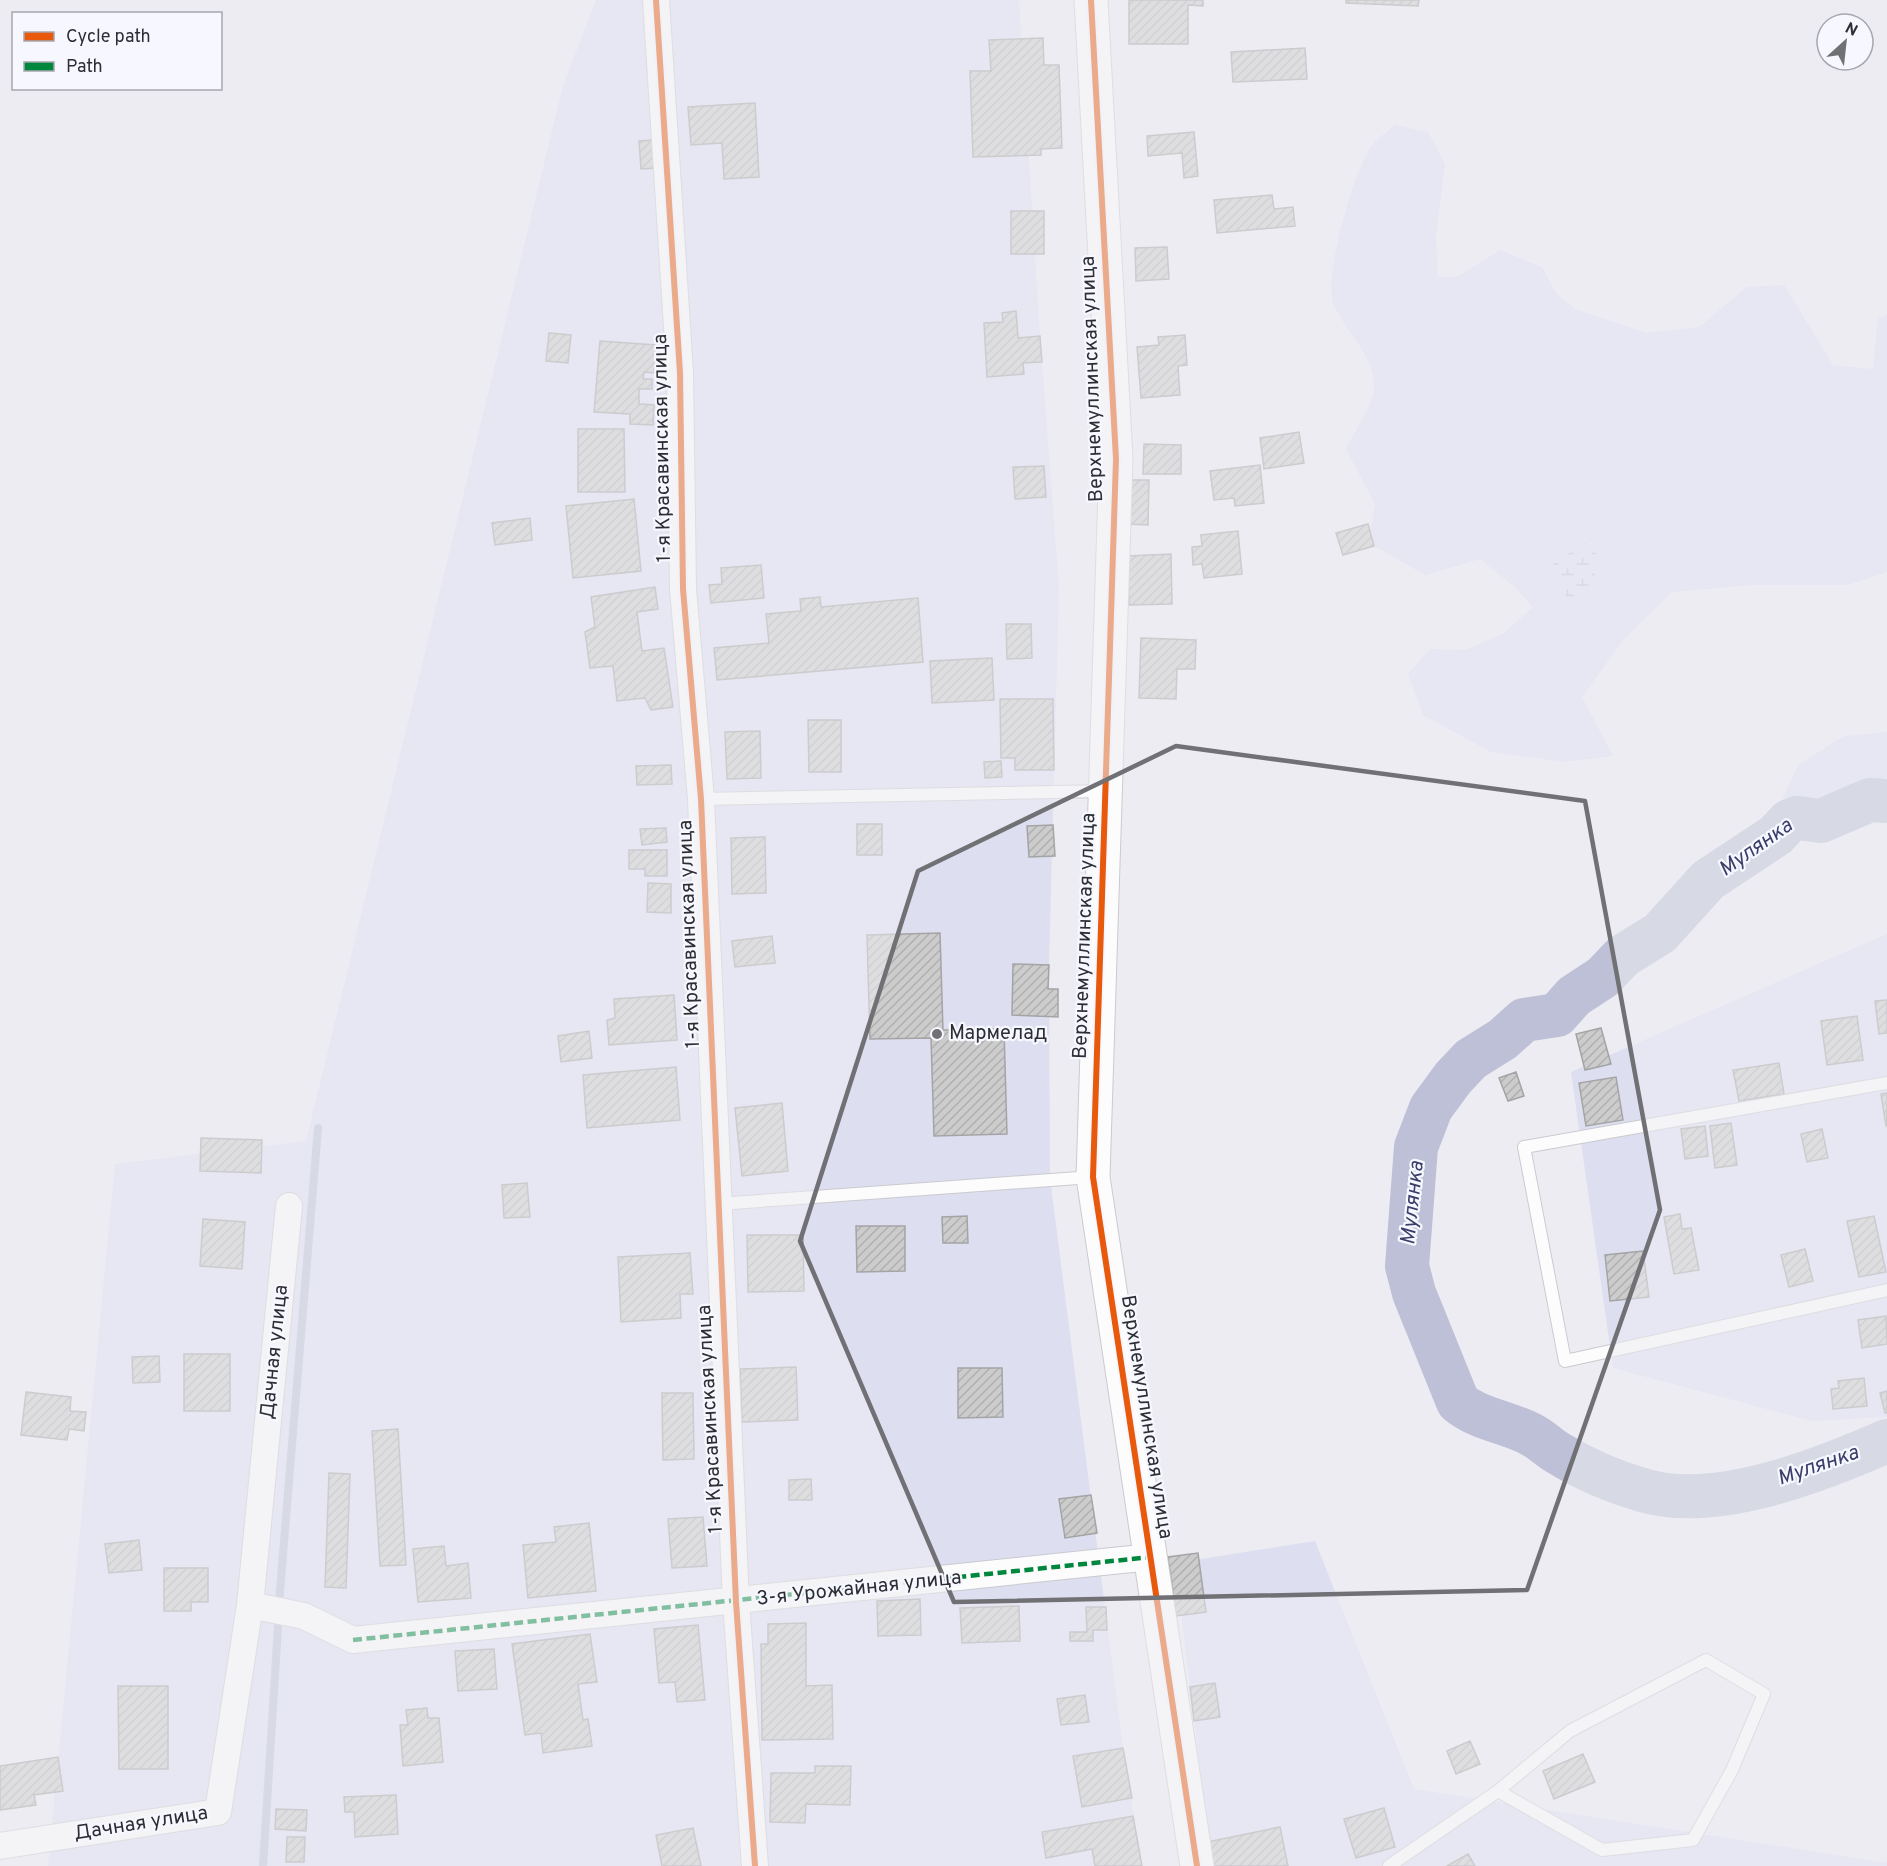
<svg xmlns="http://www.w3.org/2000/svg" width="1887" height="1866" viewBox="0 0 1887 1866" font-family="Overpass,sans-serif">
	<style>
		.green { fill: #dddff1 }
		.wetland { fill: url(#wetland-marsh) }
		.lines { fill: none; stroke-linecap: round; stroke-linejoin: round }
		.stream { stroke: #bdc0d6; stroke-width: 8 }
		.river { stroke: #bdc0d6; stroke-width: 44 }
		.building { fill: url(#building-hatch); stroke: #a4a4a5; stroke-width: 1.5 }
		.lane-casing { stroke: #cacacf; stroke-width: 14 }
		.street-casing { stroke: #cacacf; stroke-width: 28 }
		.secondary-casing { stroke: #cacacf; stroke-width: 35 }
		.lane { stroke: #fcfcfd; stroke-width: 12 }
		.street { stroke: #fcfcfd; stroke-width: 26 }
		.secondary { stroke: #fcfcfd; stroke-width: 33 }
		.quiet { stroke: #00873e; stroke-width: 4.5; stroke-dasharray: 9 4.5; stroke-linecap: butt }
		.cycleway-casing { stroke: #f6f7ff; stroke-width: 10 }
		.cycleway { stroke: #e8590c; stroke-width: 6 }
		.marked { fill: none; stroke: #707075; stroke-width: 4.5; stroke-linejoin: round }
		.poi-dot { fill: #707075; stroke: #f6f7ff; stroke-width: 2 }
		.labels { text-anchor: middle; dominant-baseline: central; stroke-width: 4.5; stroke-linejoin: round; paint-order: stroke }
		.street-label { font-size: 20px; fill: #2d2e32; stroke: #f6f7ff }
		.poi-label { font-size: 20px; fill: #2d2e32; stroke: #f6f7ff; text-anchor: start }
		.water-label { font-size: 21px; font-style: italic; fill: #3a3e68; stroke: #f6f7ff }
	</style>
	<defs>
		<pattern id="wetland-marsh" width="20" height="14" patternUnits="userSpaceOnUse" patternTransform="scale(1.5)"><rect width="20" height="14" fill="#dddff1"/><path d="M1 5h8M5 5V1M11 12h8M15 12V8" fill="none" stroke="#bec0cf"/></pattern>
		<pattern id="building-hatch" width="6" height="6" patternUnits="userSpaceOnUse" patternTransform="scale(1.5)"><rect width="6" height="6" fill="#ccc"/><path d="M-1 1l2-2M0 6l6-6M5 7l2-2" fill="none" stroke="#b0b0b0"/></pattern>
	</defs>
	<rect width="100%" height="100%" fill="#ececf2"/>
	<!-- green -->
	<path class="green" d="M 596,0 L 1019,0 L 1040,336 L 1059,588 L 1049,965 L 1050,1178 L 1123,1748 L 1142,1866 L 48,1866 L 115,1164 L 306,1141 L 563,86 Z
		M 1395,125 L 1428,132 L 1445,164 L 1436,236 L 1438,277 L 1457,277 L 1500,250 L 1542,267 L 1556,293 L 1575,309 L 1647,333 L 1699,327 L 1747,287 L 1784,285 L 1833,365 L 1873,369 L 1878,319 L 1887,314 L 1887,572 L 1848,585 L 1753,585 L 1672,592 L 1624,639 L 1582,697 L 1613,756 L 1564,762 L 1491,752 L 1423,715 L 1408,674 L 1430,649 L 1465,650 L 1503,634 L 1533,607 L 1517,589 L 1480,559 L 1425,575 L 1368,542 L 1375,504 L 1346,449 C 1353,435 1372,406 1374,391 C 1377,357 1346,333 1334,305 C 1322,279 1355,165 1374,143 C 1380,136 1389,131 1395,125 Z
		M 1887,732 L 1887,778 C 1851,785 1818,837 1783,798 L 1798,765 L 1844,736 Z
		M 1887,934 L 1887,1417 L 1812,1421 L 1613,1368 L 1571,1072 Z
		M 1315,1541 L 1414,1789 L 1887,1863 L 1887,1866 L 1212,1866 L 1175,1563 Z"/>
	<!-- wetland -->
	<path class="wetland" d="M 1585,543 L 1596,553 L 1594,582 L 1576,606 L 1559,589 L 1553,563 Z"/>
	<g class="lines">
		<!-- stream -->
		<path class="stream" d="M 279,1603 L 318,1128
			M 263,1866 L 278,1626"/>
		<!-- river -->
		<path class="river" d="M 1887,801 L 1870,800 L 1821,821 L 1797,818 L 1789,821 L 1776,835 L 1708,880 L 1660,933 L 1623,956 L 1603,977 L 1574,996 L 1557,1015 L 1524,1020 L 1503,1039 L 1471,1059 L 1453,1078 L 1431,1108 L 1416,1147 L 1407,1266 L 1414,1293 L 1458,1402 C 1479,1420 1509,1422 1532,1435 C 1542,1440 1549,1448 1558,1453 C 1584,1469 1617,1483 1646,1491 C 1718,1511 1821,1470 1887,1441"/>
	</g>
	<!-- building -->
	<path class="building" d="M 1129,0 L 1203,0 L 1203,6 L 1188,5 L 1188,44 L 1129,44 Z
		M 1346,0 L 1419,0 L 1418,6 L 1346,3 Z
		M 1043,38 L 1044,65 L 1059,65 L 1062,148 L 1041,149 L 1041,155 L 973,157 L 970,71 L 991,71 L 989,40 Z
		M 1305,48 L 1307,79 L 1233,82 L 1231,52 Z
		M 755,103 L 759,177 L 724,179 L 722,143 L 691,145 L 688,107 Z
		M 1194,132 L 1198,176 L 1184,178 L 1182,153 L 1148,156 L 1147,136 Z
		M 655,140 L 657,168 L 641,169 L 639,141 Z
		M 1272,195 L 1274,209 L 1293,207 L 1295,226 L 1217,233 L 1214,200 Z
		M 1011,211 L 1044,211 L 1044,254 L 1011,254 Z
		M 1167,247 L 1169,279 L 1136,281 L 1135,248 Z
		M 1016,311 L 1018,338 L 1040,336 L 1042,362 L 1023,363 L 1024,374 L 987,377 L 984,323 L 1003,322 L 1002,313 Z
		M 549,333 L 571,335 L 568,363 L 546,361 Z
		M 1185,335 L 1187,365 L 1178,366 L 1180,395 L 1141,398 L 1137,347 L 1159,345 L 1158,337 Z
		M 600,341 L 656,345 L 654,373 L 644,372 L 643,379 L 652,379 L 652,389 L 639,389 L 639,404 L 654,405 L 653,425 L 630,424 L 630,414 L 594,412 Z
		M 578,429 L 624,429 L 625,492 L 578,492 Z
		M 1299,432 L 1304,463 L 1264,469 L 1260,438 Z
		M 1144,444 L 1181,445 L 1181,474 L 1143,474 Z
		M 1260,465 L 1264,503 L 1235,506 L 1234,498 L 1214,500 L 1210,471 Z
		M 1044,466 L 1046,497 L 1015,499 L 1013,467 Z
		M 1127,480 L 1149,480 L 1148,525 L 1126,524 Z
		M 634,499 L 641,571 L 573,578 L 566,506 Z
		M 530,518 L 532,540 L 495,545 L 492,523 Z
		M 1368,524 L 1374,546 L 1343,555 L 1336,533 Z
		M 1238,531 L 1242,574 L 1204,578 L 1202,564 L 1193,565 L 1192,547 L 1202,546 L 1201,535 Z
		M 1171,554 L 1172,604 L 1129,605 L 1127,556 Z
		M 761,565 L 764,598 L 711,603 L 709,585 L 722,584 L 721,568 Z
		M 655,587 L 658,609 L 637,612 L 642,651 L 664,648 L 673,707 L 651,710 L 645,698 L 617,701 L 613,666 L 590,668 L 585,632 L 595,627 L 591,597 Z
		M 820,597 L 821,607 L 918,598 L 923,662 L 717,680 L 714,648 L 769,643 L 766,614 L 801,611 L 800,599 Z
		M 1006,624 L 1031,624 L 1032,658 L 1007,659 Z
		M 1141,638 L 1196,640 L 1195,669 L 1177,669 L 1176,699 L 1139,698 Z
		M 992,658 L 994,700 L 932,703 L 930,661 Z
		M 1000,699 L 1053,699 L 1054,770 L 1015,770 L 1015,758 L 1001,758 Z
		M 808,720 L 841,720 L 841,772 L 809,772 Z
		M 760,731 L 761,778 L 727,779 L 725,732 Z
		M 1001,761 L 1002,777 L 985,778 L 984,762 Z
		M 671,765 L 672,784 L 637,785 L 636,766 Z
		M 857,824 L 882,824 L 882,855 L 857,855 Z
		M 1053,825 L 1055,856 L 1029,857 L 1027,826 Z
		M 666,828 L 667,842 L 642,845 L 640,829 Z
		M 765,837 L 766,893 L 732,894 L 731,838 Z
		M 629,850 L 667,850 L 667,876 L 645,876 L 645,869 L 629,869 Z
		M 648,883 L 671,884 L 671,913 L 647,912 Z
		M 940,933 L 943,1030 L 1004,1029 L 1007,1134 L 934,1136 L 931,1038 L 870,1039 L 867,935 Z
		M 772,936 L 775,963 L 735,967 L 732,941 Z
		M 1013,964 L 1049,965 L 1048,989 L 1058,989 L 1058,1017 L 1012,1015 Z
		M 674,995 L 677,1040 L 609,1045 L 607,1020 L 615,1018 L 614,999 Z
		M 1887,1000 L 1887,1033 L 1879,1034 L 1875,1001 Z
		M 1857,1016 L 1863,1060 L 1827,1065 L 1821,1021 Z
		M 1601,1028 L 1611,1064 L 1585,1070 L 1576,1034 Z
		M 589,1031 L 592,1058 L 561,1062 L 558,1036 Z
		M 1779,1063 L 1784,1094 L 1739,1101 L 1733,1070 Z
		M 676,1067 L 680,1120 L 587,1128 L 583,1075 Z
		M 1516,1072 L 1524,1096 L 1508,1101 L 1499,1078 Z
		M 1616,1077 L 1623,1120 L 1586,1126 L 1579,1083 Z
		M 1887,1093 L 1887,1125 L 1886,1126 L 1881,1094 Z
		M 782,1103 L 788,1171 L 742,1176 L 735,1108 Z
		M 1731,1123 L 1737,1165 L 1715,1168 L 1710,1126 Z
		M 1705,1126 L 1708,1156 L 1685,1159 L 1681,1129 Z
		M 1822,1129 L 1828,1158 L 1807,1162 L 1801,1134 Z
		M 201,1138 L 262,1140 L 261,1173 L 200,1171 Z
		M 527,1183 L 530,1217 L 504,1218 L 502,1185 Z
		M 1680,1214 L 1682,1229 L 1691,1228 L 1699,1270 L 1674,1274 L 1664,1217 Z
		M 967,1216 L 968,1243 L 943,1243 L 942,1217 Z
		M 1874,1216 L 1886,1272 L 1859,1277 L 1847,1221 Z
		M 203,1219 L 245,1222 L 242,1269 L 200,1266 Z
		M 856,1226 L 905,1226 L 905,1271 L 857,1272 Z
		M 747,1235 L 803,1235 L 804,1291 L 748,1292 Z
		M 1805,1249 L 1813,1281 L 1789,1287 L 1781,1255 Z
		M 1643,1251 L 1649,1297 L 1610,1301 L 1605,1255 Z
		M 690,1253 L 693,1294 L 680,1294 L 681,1318 L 621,1322 L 618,1257 Z
		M 1886,1316 L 1887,1344 L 1862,1348 L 1858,1320 Z
		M 184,1354 L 230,1354 L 230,1411 L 184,1411 Z
		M 159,1356 L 160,1382 L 133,1383 L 132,1357 Z
		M 796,1367 L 798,1420 L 742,1422 L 740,1369 Z
		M 958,1368 L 1002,1368 L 1003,1417 L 958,1418 Z
		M 1864,1378 L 1867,1406 L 1833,1409 L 1831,1389 L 1839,1388 L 1838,1381 Z
		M 1887,1391 L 1887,1413 L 1885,1413 L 1880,1393 Z
		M 26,1392 L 71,1397 L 70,1411 L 86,1412 L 84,1431 L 69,1429 L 67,1440 L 21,1435 Z
		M 662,1393 L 693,1393 L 694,1459 L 663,1460 Z
		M 398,1429 L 406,1565 L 380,1566 L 372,1431 Z
		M 329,1473 L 350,1474 L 346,1588 L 325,1587 Z
		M 811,1479 L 812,1500 L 789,1500 L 789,1480 Z
		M 1091,1495 L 1097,1533 L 1065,1538 L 1059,1499 Z
		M 703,1517 L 707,1566 L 672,1568 L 668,1519 Z
		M 589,1523 L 596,1591 L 528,1598 L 523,1545 L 556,1542 L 554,1527 Z
		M 139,1540 L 142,1570 L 109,1573 L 105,1544 Z
		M 444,1546 L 446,1566 L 468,1563 L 471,1598 L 418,1602 L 413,1549 Z
		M 1198,1553 L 1206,1612 L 1176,1616 L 1168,1557 Z
		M 164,1568 L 208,1568 L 208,1602 L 191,1602 L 191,1611 L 164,1611 Z
		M 920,1599 L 921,1635 L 878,1636 L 877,1601 Z
		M 1019,1606 L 1020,1641 L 962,1643 L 960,1608 Z
		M 1086,1607 L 1106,1607 L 1107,1630 L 1093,1630 L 1093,1641 L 1070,1641 L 1070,1632 L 1087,1632 Z
		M 806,1623 L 806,1686 L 832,1685 L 833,1739 L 762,1740 L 761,1644 L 768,1644 L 768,1624 Z
		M 698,1625 L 705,1700 L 677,1702 L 675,1682 L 659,1683 L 654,1629 Z
		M 590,1634 L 597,1682 L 578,1684 L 583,1720 L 588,1719 L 592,1746 L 543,1753 L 541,1733 L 525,1735 L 512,1644 Z
		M 494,1649 L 497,1689 L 458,1691 L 455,1651 Z
		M 1215,1683 L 1220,1717 L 1194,1721 L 1190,1687 Z
		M 118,1686 L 168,1686 L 168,1769 L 119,1769 Z
		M 1085,1695 L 1089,1722 L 1061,1725 L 1057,1699 Z
		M 427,1708 L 428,1718 L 439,1718 L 443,1762 L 403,1766 L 400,1725 L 408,1725 L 406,1710 Z
		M 1470,1741 L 1480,1764 L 1456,1774 L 1447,1751 Z
		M 1123,1748 L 1132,1798 L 1082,1807 L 1073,1756 Z
		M 1583,1754 L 1595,1782 L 1554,1799 L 1543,1771 Z
		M 58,1757 L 63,1791 L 34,1795 L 36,1805 L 0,1810 L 0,1766 Z
		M 815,1766 L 851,1766 L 850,1805 L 806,1804 L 805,1823 L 770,1822 L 771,1773 L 815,1773 Z
		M 396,1795 L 398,1834 L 355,1837 L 354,1812 L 345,1812 L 344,1797 Z
		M 1384,1808 L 1395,1847 L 1356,1858 L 1344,1819 Z
		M 276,1809 L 307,1810 L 306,1831 L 275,1829 Z
		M 1133,1816 L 1142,1866 L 1095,1866 L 1092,1849 L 1046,1858 L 1042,1832 Z
		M 1280,1827 L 1288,1866 L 1212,1866 L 1207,1842 Z
		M 693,1828 L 701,1866 L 662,1866 L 656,1835 Z
		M 287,1837 L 305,1837 L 304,1862 L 286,1862 Z
		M 1468,1854 L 1475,1866 L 1447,1866 Z"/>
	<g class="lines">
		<defs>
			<path id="lane" d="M 701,799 L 1104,791
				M 1887,1083 L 1524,1147 L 1565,1361 L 1887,1290
				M 718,1204 L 1092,1177
				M 1389,1866 L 1498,1791 L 1602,1850 L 1693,1840 L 1732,1770 L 1764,1694 L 1706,1660 L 1570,1731 L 1498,1791"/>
			<path id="street" d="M 656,0 L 680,373 L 683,589 L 701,799 L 736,1602 L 755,1866
				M 289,1206 L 250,1605 L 304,1616 L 353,1640 L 1151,1557
				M 0,1846 L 218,1812 L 250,1605"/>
			<path id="secondary" d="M 1091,0 L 1116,459 L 1093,1177 L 1197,1866"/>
		</defs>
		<!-- lane casing -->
		<use href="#lane" class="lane-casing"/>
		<!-- street casing -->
		<use href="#street" class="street-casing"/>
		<!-- secondary casing -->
		<use href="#secondary" class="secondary-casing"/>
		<!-- lane -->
		<use href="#lane" class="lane"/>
		<!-- street -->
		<use href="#street" class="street"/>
		<!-- secondary -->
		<use href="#secondary" class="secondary"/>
		<!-- quiet -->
		<path class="quiet" d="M 353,1640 L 1151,1557"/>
		<defs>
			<path id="cycleway" d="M 656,0 L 680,373 L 683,589 L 701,799 L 736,1602 L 755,1866
				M 1091,0 L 1116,459 L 1093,1177 L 1197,1866"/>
		</defs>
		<!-- cycleway casing -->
		<use href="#cycleway" class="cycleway-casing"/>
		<!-- cycleway -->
		<use href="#cycleway" class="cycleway"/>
	</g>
	<!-- marked area -->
	<path d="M0 0H1887V1866H0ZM 1176,746 L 1585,801 L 1660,1210 L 1527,1590 L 954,1602 L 800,1241 L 918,871 Z" fill="#ececf2" fill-opacity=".55" fill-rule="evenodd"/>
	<path class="marked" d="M 1176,746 L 1585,801 L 1660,1210 L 1527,1590 L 954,1602 L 800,1241 L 918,871 Z"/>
	<!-- markers -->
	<circle class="poi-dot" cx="937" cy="1034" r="6"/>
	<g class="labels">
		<!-- street labels -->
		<g class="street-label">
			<text transform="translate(1093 379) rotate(-92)">Верхнемуллинская улица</text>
			<text transform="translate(663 448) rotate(-91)">1-я Красавинская улица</text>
			<text transform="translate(690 934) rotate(-92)">1-я Красавинская улица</text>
			<text transform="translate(1085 936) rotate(-88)">Верхнемуллинская улица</text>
			<text transform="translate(275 1352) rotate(-84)">Дачная улица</text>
			<text transform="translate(1146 1417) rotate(81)">Верхнемуллинская улица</text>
			<text transform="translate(711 1419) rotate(-93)">1-я Красавинская улица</text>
			<text transform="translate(859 1589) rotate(-6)">3-я Урожайная улица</text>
			<text transform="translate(141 1824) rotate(-9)">Дачная улица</text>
		</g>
		<!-- poi labels -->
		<g class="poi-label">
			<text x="949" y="1034">Мармелад</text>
		</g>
		<!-- water labels -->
		<g class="water-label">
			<text transform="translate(1756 848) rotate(-35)">Мулянка</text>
			<text transform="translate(1413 1203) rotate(-84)">Мулянка</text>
			<text transform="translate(1818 1466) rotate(-19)">Мулянка</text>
		</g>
	</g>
	<!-- legend -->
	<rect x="12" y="12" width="210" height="78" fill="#f6f7ff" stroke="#a6a7ad" stroke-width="1.5"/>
	<rect x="24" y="32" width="30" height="9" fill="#e8590c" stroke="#a6a7ad" stroke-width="1.5"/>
	<text x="66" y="42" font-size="18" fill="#2d2e32">Cycle path</text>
	<rect x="24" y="62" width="30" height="9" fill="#00873e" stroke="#a6a7ad" stroke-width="1.5"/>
	<text x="66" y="72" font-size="18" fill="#2d2e32">Path</text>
	<!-- north arrow -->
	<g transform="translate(1845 42) rotate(27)"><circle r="28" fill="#f6f7ff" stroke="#a6a7ad" stroke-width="1.5"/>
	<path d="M0-4.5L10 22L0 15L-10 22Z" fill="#707075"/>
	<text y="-9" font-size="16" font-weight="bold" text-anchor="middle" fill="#2d2e32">N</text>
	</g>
</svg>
